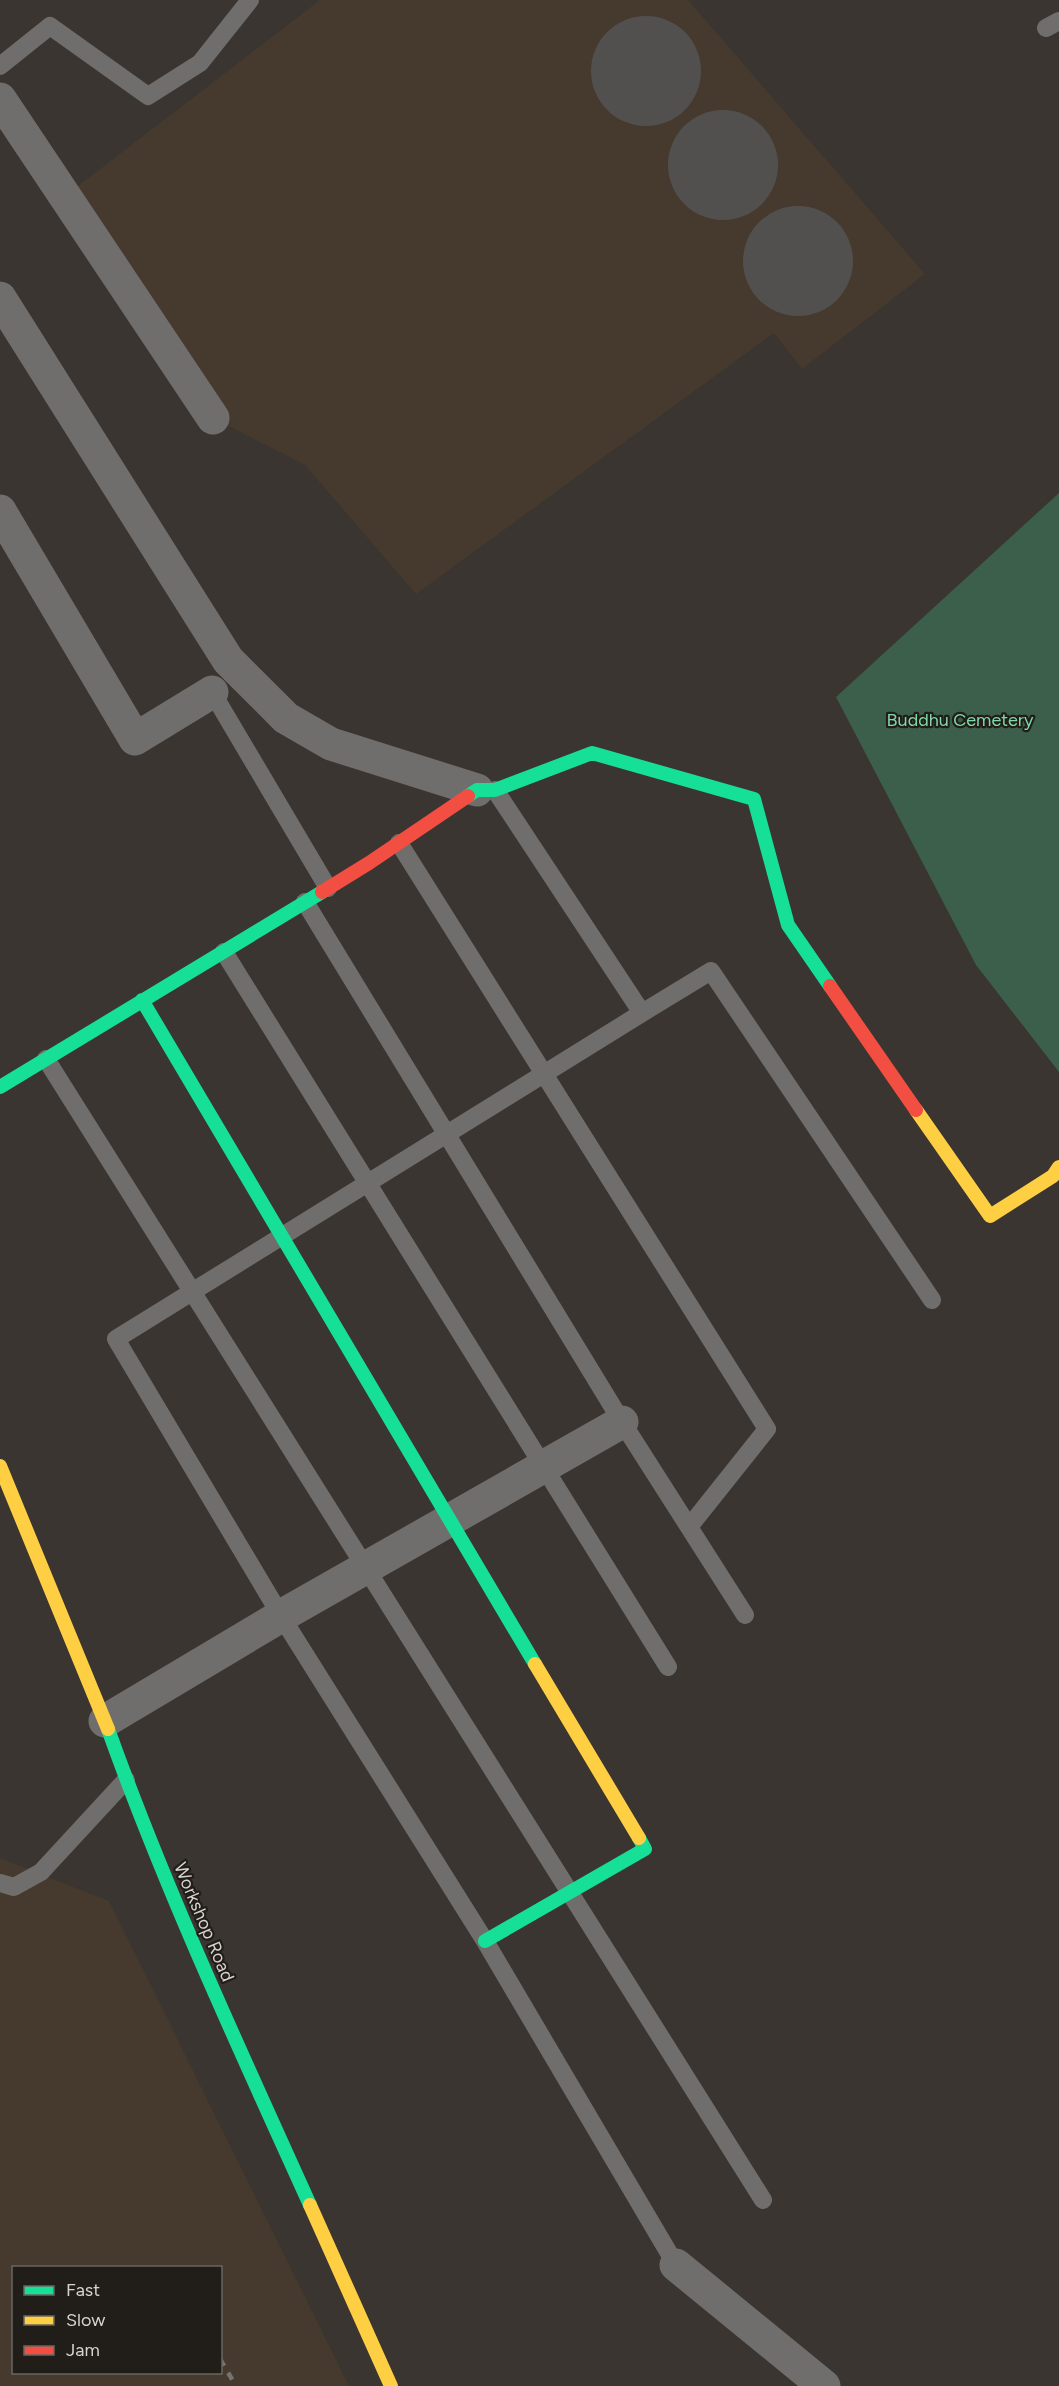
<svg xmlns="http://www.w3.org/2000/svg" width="1059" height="2386" viewBox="0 0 1059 2386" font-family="Figtree,sans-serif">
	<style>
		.built { fill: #463a2e; fill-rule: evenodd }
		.green { fill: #3b5f4a }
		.building { fill: #52504e }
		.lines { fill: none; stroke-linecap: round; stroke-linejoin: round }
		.lane { stroke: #706e6c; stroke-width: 18 }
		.street { stroke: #706e6c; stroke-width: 33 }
		.fast { stroke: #16e098; stroke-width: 14 }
		.slow { stroke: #ffcf43; stroke-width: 14 }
		.jam { stroke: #f24e42; stroke-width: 14 }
		.rail { stroke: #767371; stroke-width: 4.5; stroke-dasharray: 8 8; stroke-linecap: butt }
		.labels { text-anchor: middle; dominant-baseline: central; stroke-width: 4.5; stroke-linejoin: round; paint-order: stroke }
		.park-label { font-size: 18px; fill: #7fd9a8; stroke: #211d19 }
		.street-label { font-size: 18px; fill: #d8d3ce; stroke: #211d19 }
	</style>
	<rect width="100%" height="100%" fill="#3a3530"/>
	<!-- built -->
	<path class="built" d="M 320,0 L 688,0 L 925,274 L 802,369 L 774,333 L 416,594 L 305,465 L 213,418 L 65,196 Z
		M 0,1858 L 109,1901 L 349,2386 L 0,2386 ZM 14,2268 L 220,2268 L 220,2372 L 14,2372 Z"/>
	<!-- green -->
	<path class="green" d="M 1059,493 L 1059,1072 L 976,965 L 836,697 Z"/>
	<!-- building -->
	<path class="building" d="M591 71a55 55 0 1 1 110 0a55 55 0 1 1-110 0Z
		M668 165a55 55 0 1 1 110 0a55 55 0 1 1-110 0Z
		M743 261a55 55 0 1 1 110 0a55 55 0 1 1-110 0Z"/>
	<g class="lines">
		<!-- lane -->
		<path class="lane" d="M 1046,28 L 1059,21
			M 0,66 L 50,26 L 148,96 L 200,63 L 250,0
			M 212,692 L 328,888
			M 495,790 L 642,1013 L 711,971 L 932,1300
			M 399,843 L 767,1429 L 689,1527
			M 305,902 L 622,1422 L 745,1615
			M 224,952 L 668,1667
			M 642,1013 L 116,1339 L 281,1616 L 485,1941 L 676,2265
			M 46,1059 L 763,2200
			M 0,1883 L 14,1887 L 41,1872 L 126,1780"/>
		<!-- street -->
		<path class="street" d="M 0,99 L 213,418
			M 0,298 L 228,660 L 286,718 L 331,744 L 477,790
			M 0,511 L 135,739 L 212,692
			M 105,1721 L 281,1616 L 622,1422
			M 676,2265 L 824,2386"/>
		<!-- fast -->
		<path class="fast" d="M 468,796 L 477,790 L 495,790 L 592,753 L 754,799 L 788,925 L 830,986
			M 142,1000 L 535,1664
			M 0,1087 L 322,892
			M 108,1729 C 166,1891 239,2048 310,2205
			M 485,1941 L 645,1849 L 639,1838"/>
		<!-- slow -->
		<path class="slow" d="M 916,1110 L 990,1216 L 1053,1176 L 1059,1167
			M 0,1466 L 108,1729
			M 535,1664 L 639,1838
			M 310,2205 L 391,2386"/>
		<!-- jam -->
		<path class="jam" d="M 322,892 L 369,863 L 468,796
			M 830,986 L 916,1110"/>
		<!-- rail -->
		<path class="rail" d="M 220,2359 L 236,2386"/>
	</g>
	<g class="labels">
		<!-- park labels -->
		<g class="park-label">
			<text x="960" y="720">Buddhu Cemetery</text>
		</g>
		<!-- street labels -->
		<g class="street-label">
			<text transform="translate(204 1922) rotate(67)">Workshop Road</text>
		</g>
	</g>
	<!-- legend -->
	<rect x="12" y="2266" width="210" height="108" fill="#211d19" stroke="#6a6661" stroke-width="1.5"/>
	<rect x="24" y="2286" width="30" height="9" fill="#16e098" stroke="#6a6661" stroke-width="1.5"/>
	<text x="66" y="2296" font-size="18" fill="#d8d3ce">Fast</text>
	<rect x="24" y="2316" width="30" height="9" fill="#ffcf43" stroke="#6a6661" stroke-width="1.5"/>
	<text x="66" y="2326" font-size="18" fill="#d8d3ce">Slow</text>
	<rect x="24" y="2346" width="30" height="9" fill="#f24e42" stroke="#6a6661" stroke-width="1.5"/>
	<text x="66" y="2356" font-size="18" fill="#d8d3ce">Jam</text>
</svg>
